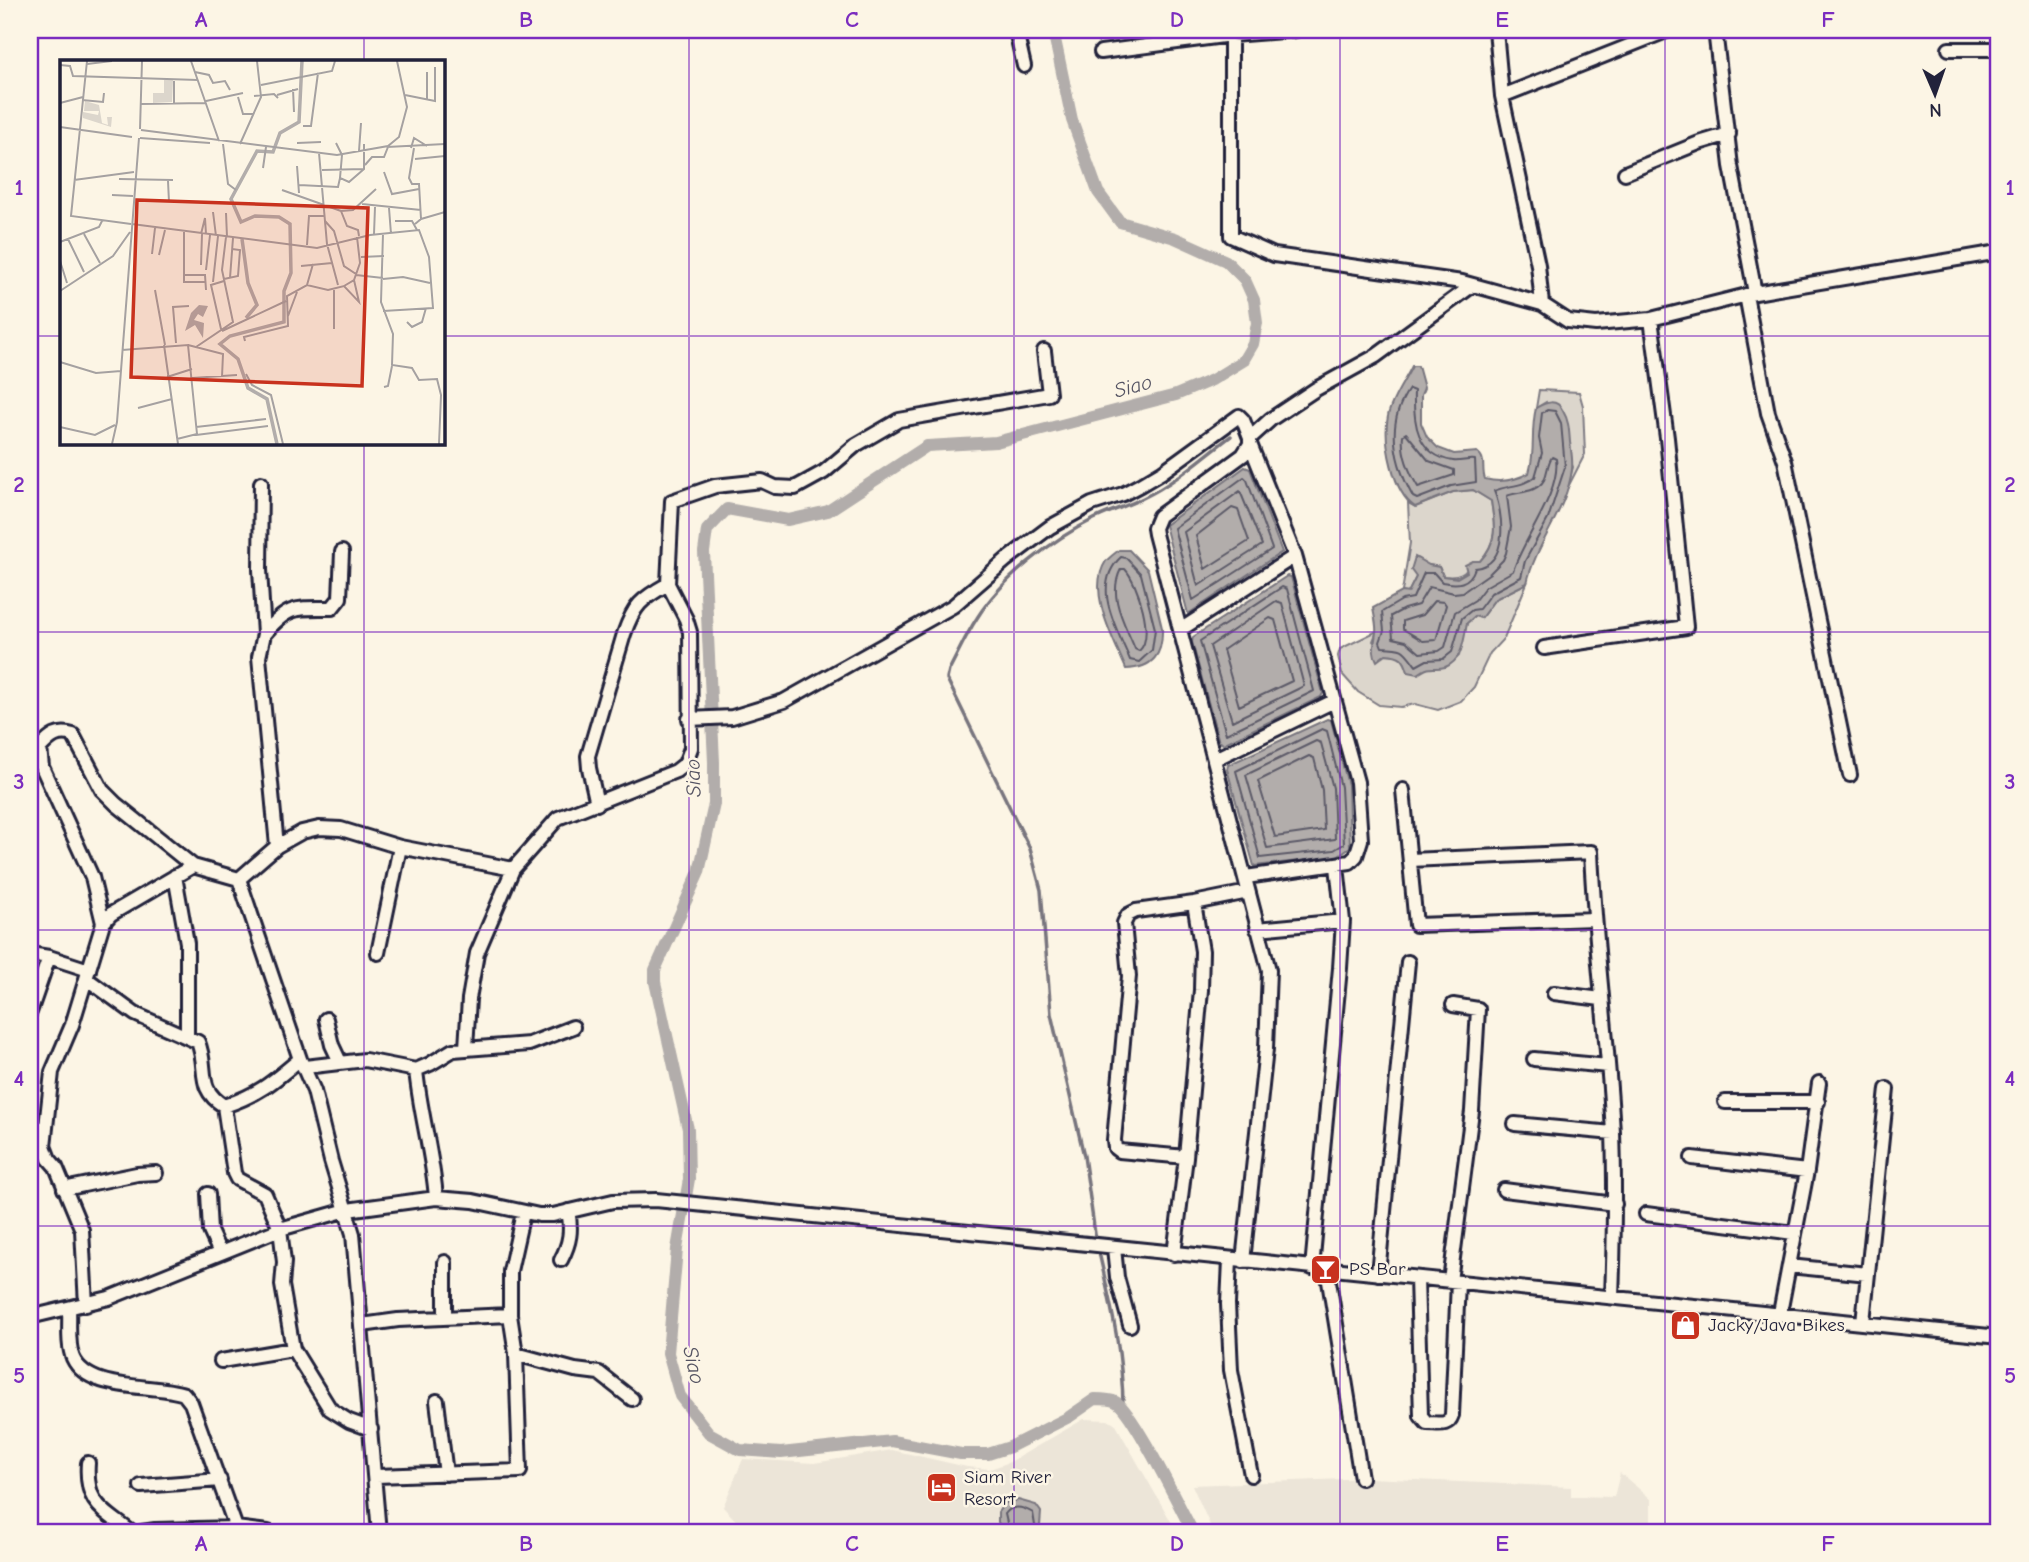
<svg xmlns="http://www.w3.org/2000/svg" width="2029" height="1562" viewBox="0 0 2029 1562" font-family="'Comic Neue',sans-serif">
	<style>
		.built { fill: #ece5d8 }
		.green { fill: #dcd6cc; stroke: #7f7c84; stroke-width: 2 }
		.water { fill: #b2adab; stroke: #78757e; stroke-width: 2 }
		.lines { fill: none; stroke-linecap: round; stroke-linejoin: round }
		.shore { stroke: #5c5a68; stroke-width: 2 }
		.stream { stroke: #78757e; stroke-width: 3.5 }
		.canal { stroke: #b2adab; stroke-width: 12 }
		.minor-casing { stroke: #22223b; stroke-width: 18 }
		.minor { stroke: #fcf5e5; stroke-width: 12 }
		.grid { fill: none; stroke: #7b2cbf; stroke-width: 2; stroke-opacity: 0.55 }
		.labels { text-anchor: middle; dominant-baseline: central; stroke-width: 5; stroke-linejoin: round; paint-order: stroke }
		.poi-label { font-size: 19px; fill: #22223b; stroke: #fcf5e5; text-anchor: start }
		.water-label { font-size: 21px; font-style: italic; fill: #545362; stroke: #fcf5e5 }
		.inset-river { fill: none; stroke: #b2adab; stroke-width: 3.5 }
		.inset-road { fill: none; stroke: #a5a1a1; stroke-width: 2 }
		.view { fill: #c8321e; fill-opacity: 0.15; stroke: #c8321e; stroke-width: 3.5 }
		.inset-edge { fill: none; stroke: #22223b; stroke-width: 3.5 }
		.neatline { fill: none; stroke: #7b2cbf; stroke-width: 2.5 }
		.grid-label { font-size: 23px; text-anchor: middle; font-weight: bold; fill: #7b2cbf }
	</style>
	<rect width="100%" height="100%" fill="#fcf5e5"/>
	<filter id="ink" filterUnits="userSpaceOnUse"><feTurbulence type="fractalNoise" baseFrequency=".0143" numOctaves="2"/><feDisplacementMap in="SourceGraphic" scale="14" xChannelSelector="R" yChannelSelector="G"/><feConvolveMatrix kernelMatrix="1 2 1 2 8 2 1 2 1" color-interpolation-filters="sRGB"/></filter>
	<g filter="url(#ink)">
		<!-- built -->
		<path class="built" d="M 1084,1419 L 1108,1420 L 1116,1425 L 1177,1532 L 747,1532 L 723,1507 L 743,1459 L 814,1463 L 892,1450 L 967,1467 L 990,1469 L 1010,1462 Z
			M 1620,1473 L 1651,1499 L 1651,1532 L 1213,1532 L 1192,1485 L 1369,1478 L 1571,1487 L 1571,1496 L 1614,1497 Z"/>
		<!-- green -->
		<path class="green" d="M 1539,390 L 1579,392 L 1583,406 L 1585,454 L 1567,489 L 1573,467 L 1546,402 L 1536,408 Z
			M 1473,490 L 1491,501 C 1495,526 1498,541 1480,561 L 1473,561 C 1465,575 1459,578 1443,576 L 1439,567 L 1429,565 L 1416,577 L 1408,593 L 1402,592 L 1410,543 L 1408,503 L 1416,507 L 1453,492 Z
			M 1527,583 L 1504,638 L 1490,653 L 1474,687 L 1461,701 L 1438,710 L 1415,704 L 1401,707 L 1379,705 L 1358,692 L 1342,674 L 1338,656 L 1340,649 L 1377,631 L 1373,641 L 1386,654 L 1398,655 L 1428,667 L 1446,667 L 1459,656 L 1467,623 L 1475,616 L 1481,618 L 1495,599 Z"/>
		<!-- water -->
		<path class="water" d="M 1412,366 L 1418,366 L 1424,388 L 1421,395 L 1421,423 L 1427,437 L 1438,448 L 1454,454 L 1477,452 C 1487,459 1481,469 1485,479 C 1500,483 1516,480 1529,473 C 1536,449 1530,432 1536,408 C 1546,402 1557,398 1563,411 C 1569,421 1569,430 1570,442 C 1571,450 1573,460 1572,469 C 1567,510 1536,543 1527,583 L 1495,599 L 1481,618 L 1475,616 L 1467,623 C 1464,638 1463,661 1445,667 C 1433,670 1432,664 1418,674 L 1408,672 C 1404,658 1401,655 1386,654 L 1377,661 C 1371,650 1375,644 1376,632 C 1377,625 1374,615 1373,608 L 1402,592 L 1408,593 L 1416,577 L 1411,570 L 1415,557 L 1429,565 L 1439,567 L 1443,576 L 1457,578 L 1467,572 L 1465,565 L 1473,561 L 1480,561 C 1498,542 1495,526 1491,501 L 1473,490 L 1453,492 L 1415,507 C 1393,493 1383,441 1388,416 C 1391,399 1405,381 1412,366 Z
			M 1245,467 L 1250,469 L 1282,552 L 1188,614 L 1165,525 Z
			M 1119,550 L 1129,550 L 1148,570 L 1162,628 C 1163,655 1153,668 1126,669 C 1114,640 1086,591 1106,561 C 1110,557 1115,553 1119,550 Z
			M 1287,576 L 1291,577 L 1323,693 L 1321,697 L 1223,744 L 1219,742 L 1192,642 L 1193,637 Z
			M 1327,719 L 1331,720 L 1348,785 L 1350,847 L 1336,857 L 1254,866 L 1227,769 L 1228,765 Z
			M 1018,1500 L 1036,1505 L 1041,1512 L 1040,1526 L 1044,1532 L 1003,1532 L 998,1522 L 998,1512 L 1005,1503 Z"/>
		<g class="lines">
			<!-- shore -->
			<path class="shore" d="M 1409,389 L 1414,391 C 1413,421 1416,455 1453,461 C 1460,462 1468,459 1475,460 L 1476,482 L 1451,486 L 1417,499 L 1413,497 C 1394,462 1385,424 1409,389 Z
				M 1547,410 L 1555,411 L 1561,423 L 1565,467 L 1548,519 L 1525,561 L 1521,577 L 1491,593 L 1479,609 L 1472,610 L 1462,618 L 1452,652 L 1443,659 L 1427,660 L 1416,666 C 1403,648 1405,648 1382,647 L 1380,642 L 1384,631 L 1382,612 L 1402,600 L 1413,598 L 1424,573 L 1434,573 L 1442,582 C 1457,585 1469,585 1475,568 C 1510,565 1503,512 1494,491 C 1508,485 1522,487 1535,477 L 1542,453 L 1539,438 L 1542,413 Z
				M 1406,433 L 1429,461 L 1454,470 L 1454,475 L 1418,487 C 1409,472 1401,453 1403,435 Z
				M 1552,457 L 1556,459 C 1561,492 1523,539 1513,571 L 1485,587 L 1475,600 L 1455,612 L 1445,647 L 1439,651 L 1420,653 L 1406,641 L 1393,638 L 1391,616 L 1404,609 L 1418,605 L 1429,587 L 1454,593 L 1463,592 L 1490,573 L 1503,560 L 1506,553 L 1511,527 L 1507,496 C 1518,491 1536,494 1544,480 C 1548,472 1547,464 1552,457 Z
				M 1244,477 L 1247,480 L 1272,549 L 1193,600 L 1174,528 Z
				M 1240,491 L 1262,545 L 1198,586 L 1184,532 Z
				M 1232,508 L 1238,510 L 1249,541 L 1205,569 L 1196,536 Z
				M 1121,557 L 1126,558 L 1141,574 L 1155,629 L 1152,650 L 1139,662 L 1130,660 C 1117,628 1090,586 1121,557 Z
				M 1121,569 L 1125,569 C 1138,583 1155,637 1139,651 L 1135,649 C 1125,624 1107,596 1121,569 Z
				M 1282,587 L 1287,589 L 1314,691 L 1226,734 L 1200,641 Z
				M 1276,601 L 1282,603 L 1304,686 L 1232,721 L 1210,646 Z
				M 1434,601 L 1444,602 L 1446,605 L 1436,640 L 1423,641 L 1403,629 L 1403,621 L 1422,615 Z
				M 1270,618 L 1275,620 L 1292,681 L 1239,706 L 1223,650 Z
				M 1322,729 L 1327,731 L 1341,787 L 1344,844 L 1334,850 L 1260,858 L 1236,771 Z
				M 1316,741 L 1321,743 L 1333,788 L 1335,839 L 1267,848 L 1246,775 Z
				M 1309,756 L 1314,758 L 1322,790 L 1324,830 L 1275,837 L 1258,781 Z
				M 1009,1532 L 1005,1514 C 1012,1504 1023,1507 1033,1513 L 1036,1532"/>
			<!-- stream -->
			<path class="stream" d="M 1096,1241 L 1084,1156 L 1051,1014 L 1041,890 L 1030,849 L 947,679 L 949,670 C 958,653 966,635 977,618 C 1001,579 1053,539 1094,519 C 1110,511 1127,506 1143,498 C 1175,483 1203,457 1231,436
				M 1098,1248 C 1110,1301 1123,1353 1123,1408"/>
			<!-- canal -->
			<path class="canal" d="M 1053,30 L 1072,120 L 1098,192 L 1120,222 L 1175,238 L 1226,261 L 1245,280 L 1254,300 L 1257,323 L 1253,344 L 1243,361 L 1212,380 L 1176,395 L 996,442 L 927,446 L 828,511 L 788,520 L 727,509 L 707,530 L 704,552 L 714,762 L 714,804 L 699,872 L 655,970 L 655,982 L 688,1129 L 689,1179 L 677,1249 L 668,1353 L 680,1396 L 709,1433 L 740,1450 L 781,1453 L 892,1441 L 961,1454 L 988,1454 L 1010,1447 L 1069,1417 L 1095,1399 C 1102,1399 1110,1399 1116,1402 C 1133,1411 1181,1510 1193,1532"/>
			<defs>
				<path id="minor" d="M 1013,30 L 1017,35 L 1024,66
					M 1496,30 L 1502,96 L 1538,265 L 1542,304 L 1568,321 L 1596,324 L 1651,319 L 1755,293 L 1999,252
					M 1715,30 L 1731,166 L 1755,293
					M 1231,35 L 1231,236 L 1274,255 L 1462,282 L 1542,304
					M 1949,49 L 1999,49
					M 1101,52 L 1231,35 L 1296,30
					M 1502,96 L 1669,30
					M 1625,173 L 1699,143 L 1729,134
					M 1746,295 L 1768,413 L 1785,461 L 1850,775
					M 261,483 L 260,570 L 264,634 L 259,657 L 277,846
					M 1180,630 L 1295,556
					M 264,634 C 289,605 295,608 332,608 L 340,598 L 342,552
					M 1544,648 L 1686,627 L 1667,438 L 1651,319
					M 689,719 L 732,717 L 784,701 L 953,606 L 1006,560 L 1050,527 L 1092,504 L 1123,494 L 1140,485 L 1162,472 L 1239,416 L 1243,420 L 1250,438
					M 1215,759 L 1334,701
					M 1403,790 L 1416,925 L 1594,919
					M 597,804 L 589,768 L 588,756 L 624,634 C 634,605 641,599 668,584
					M 1410,860 L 1591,852 C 1595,946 1608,1039 1613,1133 C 1615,1188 1614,1242 1612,1297
					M 175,876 L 187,943 L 187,1036
					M 1246,877 L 1350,862 L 1356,856 L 1361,840 L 1357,782 L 1295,556 L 1250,444
					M 239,879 L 300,1059 L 314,1091 L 331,1161 L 353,1234 L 379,1532
					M 103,923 L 92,877 L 42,767 L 40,748 C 50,737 58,730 73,735 L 102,790 L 116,804 L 193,866 L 239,879 L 277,846 L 302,832 L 319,828 L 341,829 L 400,847 L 513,869 L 558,818 L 676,771 L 685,764 L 691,748 L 690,632 L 686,619 L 668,584 L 672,501 L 715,486 L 762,481 L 775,487 L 795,488 L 824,472 L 856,445 L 899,420 L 1049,394 L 1044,351
					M 1257,929 L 1343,921
					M 378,953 L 400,847
					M 30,954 L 49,957 L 89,970
					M 87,979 L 135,1014 L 198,1042 C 209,1069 195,1088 224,1106 L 234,1173 L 237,1179 L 265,1194 L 280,1229 L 284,1262 L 282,1285 L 293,1349 L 330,1409 L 349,1421 L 371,1429
					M 1554,993 L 1601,999
					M 30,1012 L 49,957
					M 326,1019 L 332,1045 L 340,1062
					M 466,1048 L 469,999 L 477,953 L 513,869
					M 1534,1059 L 1608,1066
					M 305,1067 L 365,1060 L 416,1070 L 430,1064 L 453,1050 L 529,1044 L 573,1027
					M 416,1070 C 420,1113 433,1155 436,1198
					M 1725,1102 L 1818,1102
					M 224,1106 C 258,1095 273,1082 300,1059
					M 1515,1124 L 1613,1133
					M 30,1129 L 44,1128
					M 1186,1157 L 1119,1151 L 1115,1148 L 1114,1140 L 1129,976 L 1124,923 L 1128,915 L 1136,911 L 1194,903 L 1248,892
					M 1692,1158 L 1807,1171
					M 64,1189 L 137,1174 L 156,1173
					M 1504,1190 L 1615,1204
					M 208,1194 L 210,1231 L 220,1253
					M 1646,1214 L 1794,1233
					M 1114,1248 L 1117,1277 L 1130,1325
					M 1174,1254 L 1186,1157 L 1201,990 L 1202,951 L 1194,903
					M 561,1260 C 570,1243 572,1230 568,1211
					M 1230,1260 L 1228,1304 L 1231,1370 L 1251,1475
					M 1243,1261 L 1266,1049 L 1269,970 L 1155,534 L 1154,528 L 1159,516 L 1243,455 L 1250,444 L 1250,438 L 1271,419 L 1316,389 L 1376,356 L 1473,285
					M 1789,1266 L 1868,1274
					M 1312,1268 L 1340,968 L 1343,921 L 1337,866
					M 1327,1269 L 1361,1478
					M 1378,1274 L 1408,962
					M 1417,1278 L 1421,1416 L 1427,1423 C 1439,1423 1448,1427 1452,1415 L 1458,1282
					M 1450,1281 L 1472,1111 L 1478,1009 L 1453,1005
					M 86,1305 L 82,1230 L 56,1167 L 49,1159 L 44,1146 L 52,1072 L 72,1025 L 103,923 L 111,914 L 193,866
					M 69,1308 C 70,1323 67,1344 73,1358 C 89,1393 153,1383 184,1394 L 191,1403 L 236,1528 L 155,1530 L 142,1532
					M 1780,1313 L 1807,1171 L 1819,1083
					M 30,1317 L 109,1298 L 280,1229 L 347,1210 L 436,1198 L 473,1201 L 539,1215 L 553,1215 L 613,1201 L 656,1200 L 1999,1337
					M 445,1318 L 445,1262
					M 1863,1322 L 1887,1089
					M 362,1325 L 398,1320 L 510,1315
					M 516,1354 L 575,1370 L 599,1373 L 632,1399
					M 221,1361 L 293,1349
					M 437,1401 L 446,1474
					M 88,1463 C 85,1504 102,1509 131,1532
					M 376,1476 L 520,1471 L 516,1354 L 510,1315 L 510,1271 L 523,1213
					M 141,1486 L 220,1480
					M 236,1528 L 268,1532"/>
			</defs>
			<!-- minor casing -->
			<use href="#minor" class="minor-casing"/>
			<!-- minor -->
			<use href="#minor" class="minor"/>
		</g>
	</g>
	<!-- grid -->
	<path class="grid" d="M 364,30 L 364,61M 689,30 L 689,1532M 1014,30 L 1014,1532M 1340,30 L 1340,1532M 1665,30 L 1665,1532M 30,336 L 61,336M 443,336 L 1999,336M 364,443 L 364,1532M 30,632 L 1999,632M 30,930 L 1999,930M 30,1226 L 1999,1226"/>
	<!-- icons -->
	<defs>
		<symbol id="bar-square" viewBox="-11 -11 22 22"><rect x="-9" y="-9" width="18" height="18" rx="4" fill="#c8321e" stroke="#fcf5e5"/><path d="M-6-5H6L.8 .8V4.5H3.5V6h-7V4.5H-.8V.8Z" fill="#fff"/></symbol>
		<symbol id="shop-square" viewBox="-11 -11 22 22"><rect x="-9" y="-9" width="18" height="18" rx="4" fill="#c8321e" stroke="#fcf5e5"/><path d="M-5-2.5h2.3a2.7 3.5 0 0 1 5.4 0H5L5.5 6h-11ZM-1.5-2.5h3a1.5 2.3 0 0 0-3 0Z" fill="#fff"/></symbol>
		<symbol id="hotel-square" viewBox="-11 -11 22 22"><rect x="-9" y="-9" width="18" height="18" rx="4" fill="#c8321e" stroke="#fcf5e5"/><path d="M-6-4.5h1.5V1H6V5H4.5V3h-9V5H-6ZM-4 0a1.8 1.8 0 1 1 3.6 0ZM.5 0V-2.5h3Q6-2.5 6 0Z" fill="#fff"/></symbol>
	</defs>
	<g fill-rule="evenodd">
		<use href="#bar-square" x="1308" y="1252" width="35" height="35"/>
		<use href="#shop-square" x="1668" y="1308" width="35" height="35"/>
		<use href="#hotel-square" x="924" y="1470" width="35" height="35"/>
	</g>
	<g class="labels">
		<!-- poi labels -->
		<g class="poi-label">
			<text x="1349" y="1269">PS Bar</text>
			<text x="1708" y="1325">Jacky/Java Bikes</text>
			<text x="964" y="1477">Siam River<tspan x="964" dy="22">Resort</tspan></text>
		</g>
		<!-- water labels -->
		<g class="water-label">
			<text transform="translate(1133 386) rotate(-15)">Siao</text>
			<text transform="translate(693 778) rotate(-92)">Siao</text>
			<text transform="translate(694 1365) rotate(77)">Siao</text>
		</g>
	</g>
	<!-- overview -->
	<g transform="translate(60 60)">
		<rect width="385" height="385" fill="#fcf5e5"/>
		<path d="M 104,20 L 113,20 L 112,42 L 93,43 L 93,33 L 104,33 ZM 25,41 L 39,45 L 42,63 L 48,65 L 47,57 L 52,57 L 51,67 L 23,58 L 23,52 L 38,55 L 39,51 L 24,51 Z" fill="#dcd6cc"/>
		<path d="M 139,245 L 148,246 L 143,257 L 138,254 L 134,260 L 144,263 L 143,278 L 135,265 L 125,271 L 131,253 Z" fill="#b2adab"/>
		<path class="inset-river" d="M 182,179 L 188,223 L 197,245 L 186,258M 217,384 L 207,339 L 188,328 L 178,299 L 160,284 L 170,276 L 224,262 L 224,231 L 231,213 L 230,164 L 219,157 L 195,156 L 181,162 L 171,139 L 197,91 L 213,92 L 220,73 L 239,62 L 242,1"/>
		<path class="inset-road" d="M 27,1 L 11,156 L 71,164M 131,1 L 159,81M 27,4 L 52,1M 0,5 L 10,6 L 13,16 L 138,20M 135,12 L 149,15 L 153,23 L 165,21 L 170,30M 367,12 L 367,41M 201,25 L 272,11 L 275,1M 233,29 L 234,52M 217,35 L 238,29M 345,35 L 375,41 L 375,7M 194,36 L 214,34 L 218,38M 178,37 L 183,54 L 194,54M 22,40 L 43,42 L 44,33M 146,41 L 183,33M 0,43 L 23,37M 81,44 L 146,43M 114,44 L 114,19M 243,66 L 251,66 L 258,13M 0,67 L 72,77M 80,69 L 82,1M 81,70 L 277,95 L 328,86 L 339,77 L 347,47 L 337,1M 80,78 L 150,83M 237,83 L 261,82M 276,83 L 282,95 L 280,118 L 289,122 L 304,109 L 304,84M 163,84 L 168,124 L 176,130M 180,84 L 201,37 L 197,1M 327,87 L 385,84M 351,88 L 354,78 L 367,86M 354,88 L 349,118 L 352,124 L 359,124 L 361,159 L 355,164M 299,91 L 301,63M 259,93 L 267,184 L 278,225M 355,99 L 385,96M 305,105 L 312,97 L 324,97 L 328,87M 237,106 L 239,133M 203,108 L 206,87M 262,110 L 304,109M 324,112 L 332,134 L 359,129M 59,119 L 113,120M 14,120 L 74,112M 108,121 L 109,142M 239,125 L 278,127 L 280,118M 222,130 L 281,151M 52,135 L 73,136M 302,144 L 361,150M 329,148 L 331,174M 153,152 L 156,176M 166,153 L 167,177M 361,159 L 385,152M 265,161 L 274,171 L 284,206 L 296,214M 335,161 L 352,161 L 357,170M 72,164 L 257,188 L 310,175 L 359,170 L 369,197 L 373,248 L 323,251M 124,172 L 124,222 L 145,222M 24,174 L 40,203M 141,174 L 145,158 L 146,174M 314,174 L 315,147M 323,174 L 321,242 L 333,274 L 332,305 L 352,308 L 359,320 L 377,319 L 381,335 L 379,384M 299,176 L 298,170 L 287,166 L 281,151 L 293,150 L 316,129M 8,179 L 24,212M 0,182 L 39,167 L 42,161M 247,185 L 249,156 L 265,156M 92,194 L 95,168M 99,195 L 105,170M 301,197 L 324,196M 0,201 L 7,223M 141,205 L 142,174M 241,206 L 272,203M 146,210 L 150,175M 124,215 L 145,215 L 146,230M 296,215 L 323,218M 170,218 L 173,178M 164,219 L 178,216 L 180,190 L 172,189M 323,219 L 343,217 L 370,223M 153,222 L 158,176M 247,225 L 253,204M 284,226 L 294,220 L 300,203 L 297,177M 274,228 L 274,269M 95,230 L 105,285M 0,231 L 53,196 L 70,172M 228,256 L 237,232M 347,262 L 352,267 L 362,262 L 366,248M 161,269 L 151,225 L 164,221M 162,271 L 226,241M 185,281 L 184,277 L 228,266 L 227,236 L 247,225 L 268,230 L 284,226 L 299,242 L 294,220M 116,283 L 113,247 L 129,246M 104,285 L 118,384M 128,285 L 163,294 L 162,317M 136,287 L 173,262 L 162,210 L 166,177M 62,290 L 128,285 L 137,374 L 117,379M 0,302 L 36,313 L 61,311M 186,314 L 192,325 L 211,335 L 223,384M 107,317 L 132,309M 132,318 L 177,315M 324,327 L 328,326 L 332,306M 78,348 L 112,339M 0,367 L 35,375 L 55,365M 136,367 L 206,359M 136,375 L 208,366M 52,384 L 57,362 L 79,78"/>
		<path class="view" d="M 77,140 L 308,148 L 302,326 L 71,317 Z"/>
		<rect width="385" height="385" class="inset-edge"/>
	</g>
	<!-- margin -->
	<rect width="2029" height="1562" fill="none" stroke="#fcf5e5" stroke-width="77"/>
	<!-- north arrow -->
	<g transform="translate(1935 94) rotate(178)" stroke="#fcf5e5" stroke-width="5" paint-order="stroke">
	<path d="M0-5L12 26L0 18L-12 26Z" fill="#22223b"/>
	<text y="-10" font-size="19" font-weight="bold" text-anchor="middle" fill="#22223b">N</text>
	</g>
	<rect x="38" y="38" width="1952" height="1486" class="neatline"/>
	<g class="grid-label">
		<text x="201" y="27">A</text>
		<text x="526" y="27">B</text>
		<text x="852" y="27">C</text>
		<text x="1177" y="27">D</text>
		<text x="1502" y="27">E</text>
		<text x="1828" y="27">F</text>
		<text x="19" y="195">1</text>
		<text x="2010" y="195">1</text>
		<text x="19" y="492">2</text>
		<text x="2010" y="492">2</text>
		<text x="19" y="789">3</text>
		<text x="2010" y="789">3</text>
		<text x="19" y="1086">4</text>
		<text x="2010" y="1086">4</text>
		<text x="19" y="1383">5</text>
		<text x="2010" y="1383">5</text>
		<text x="201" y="1551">A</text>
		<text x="526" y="1551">B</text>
		<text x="852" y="1551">C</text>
		<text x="1177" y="1551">D</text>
		<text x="1502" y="1551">E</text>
		<text x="1828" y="1551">F</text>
	</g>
</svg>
